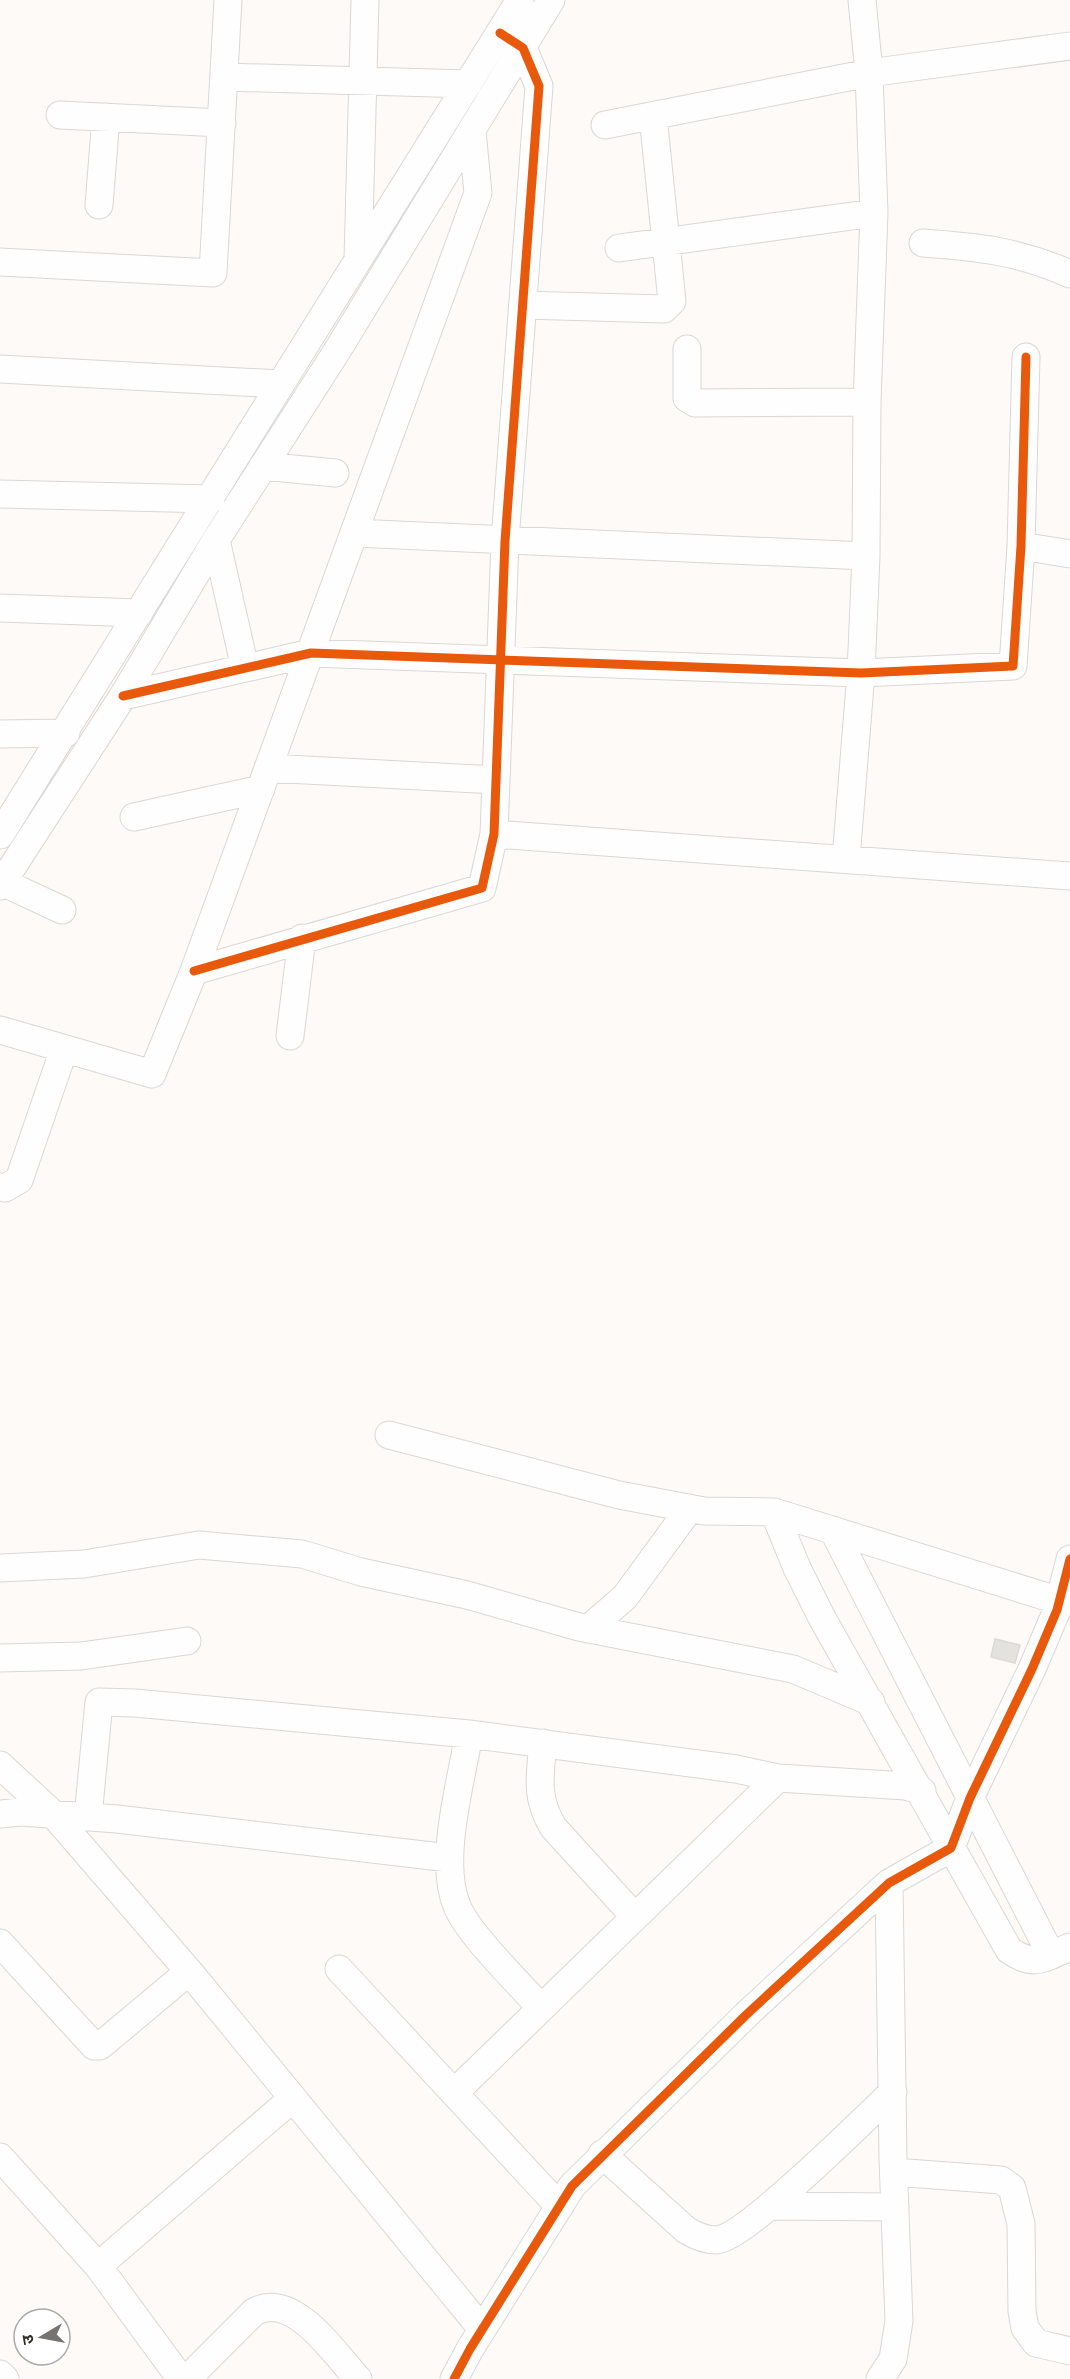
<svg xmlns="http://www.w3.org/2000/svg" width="1070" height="2379" viewBox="0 0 1070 2379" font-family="'Archivo Narrow','Noto Sans Devanagari',sans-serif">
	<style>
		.building { fill: #e4e2de; stroke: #dbd9d6; stroke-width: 1.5 }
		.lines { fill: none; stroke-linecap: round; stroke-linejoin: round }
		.minor-casing { stroke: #dad7d4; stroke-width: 29 }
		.minor { stroke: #fffefe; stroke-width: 27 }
		.cycleway-casing { stroke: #fff; stroke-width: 13 }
		.cycleway { stroke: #e8590c; stroke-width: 9 }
	</style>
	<rect width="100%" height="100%" fill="#fdfaf7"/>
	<!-- building -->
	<path class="building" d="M 995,1639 L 1020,1645 L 1015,1663 L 991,1657 Z"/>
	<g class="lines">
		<defs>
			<path id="minor" d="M 224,77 L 468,84
				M 60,115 L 222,123
				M 605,125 L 869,73 L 1070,46
				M 99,205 L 106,117
				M 923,243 C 979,247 1018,251 1070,274
				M 619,248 L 874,213
				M 358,259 L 365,0
				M 0,262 L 213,273 L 228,0
				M 523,305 L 664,309 L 672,301 L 653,116
				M 687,349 L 687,398 L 695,403 L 867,402
				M 0,369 L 281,384
				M 263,466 L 335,473
				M 0,494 L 211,499
				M 354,533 L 866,556
				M 216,540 L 245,668
				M 1021,546 L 1070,554
				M 0,608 L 139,613
				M 123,696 L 311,653 L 861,673 L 1013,666 L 1021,546 L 1026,357
				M 0,734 L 66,733
				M 268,768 L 496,780
				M 134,817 L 261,789
				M 494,834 L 1070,876
				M 0,835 L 520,0
				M 846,859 L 861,673 L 866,556 L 867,402 L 874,213 L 869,73 L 862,0
				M 2,882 L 62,910
				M 0,886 L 123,696 L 216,540 L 337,351 L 551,0
				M 194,971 L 482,888 L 494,834 L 505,541 L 539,86 L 523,48 L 500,33
				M 0,1030 L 152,1074 L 194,971 L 478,193 L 472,131
				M 290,1036 L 302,938
				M 0,1187 L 5,1188 L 19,1180 L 64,1049
				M 389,1435 L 619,1495 L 704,1511 L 774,1512 L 797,1568 L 821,1616 L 1009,1950 C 1035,1968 1043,1958 1070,1947
				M 774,1512 L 1060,1601
				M 833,1530 L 1051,1955
				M 0,1568 L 84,1564 L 199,1545 L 302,1554 L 361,1572 L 467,1595 L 579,1627 L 793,1669 L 871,1702
				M 588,1629 L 625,1597 L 690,1508
				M 0,1658 L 81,1656 L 187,1641
				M 469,1734 C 461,1782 438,1861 457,1906 C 468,1934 519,1983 541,2008
				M 543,1743 C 540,1777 535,1796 553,1827 L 635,1917
				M 0,1765 L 53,1814 L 192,1975
				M 0,1814 L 21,1812 L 117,1819 L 449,1858
				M 88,1817 L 99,1702 L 135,1703 L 469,1734 L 736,1769 L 778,1778 L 906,1786 L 922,1791
				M 0,1943 L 94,2046 L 100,2046 L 186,1974 L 192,1975 L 482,2329
				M 339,1969 L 559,2206
				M 454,2093 L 778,1778
				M 602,2154 L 686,2230 C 696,2236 705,2240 716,2240 C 746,2238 865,2118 893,2092
				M 0,2157 L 98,2266 L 181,2379
				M 894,2172 L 1001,2180 L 1012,2188 L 1021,2224 L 1022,2311 L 1025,2328 L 1036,2343 L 1070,2351
				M 771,2206 L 895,2207
				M 98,2266 L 292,2099
				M 0,2374 L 5,2379
				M 187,2379 L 254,2312 C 293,2290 334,2353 358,2379
				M 454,2379 L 470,2349 L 572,2186 L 746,2015 L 889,1883 L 951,1848 L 970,1798 L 1032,1669 L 1057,1610 L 1070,1559
				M 880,2379 L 893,2359 L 899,2321 L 893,2159 L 889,1883"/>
		</defs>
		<!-- minor casing -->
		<use href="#minor" class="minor-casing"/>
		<!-- minor -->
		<use href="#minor" class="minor"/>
		<defs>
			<path id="cycleway" d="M 123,696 L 311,653 L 861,673 L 1013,666 L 1021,546 L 1026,357
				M 194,971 L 482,888 L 494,834 L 505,541 L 539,86 L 523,48 L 500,33
				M 454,2379 L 470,2349 L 572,2186 L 746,2015 L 889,1883 L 951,1848 L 970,1798 L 1032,1669 L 1057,1610 L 1070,1559"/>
		</defs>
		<!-- cycleway casing -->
		<use href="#cycleway" class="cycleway-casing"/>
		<!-- cycleway -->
		<use href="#cycleway" class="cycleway"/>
	</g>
	<!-- north arrow -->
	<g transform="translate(42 2337) rotate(260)"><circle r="28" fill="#ffffff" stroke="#abaaa9" stroke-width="1.5"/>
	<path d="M0-4.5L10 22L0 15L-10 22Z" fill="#767370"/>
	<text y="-9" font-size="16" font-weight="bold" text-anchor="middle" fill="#2e2a28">उ</text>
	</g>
</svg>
